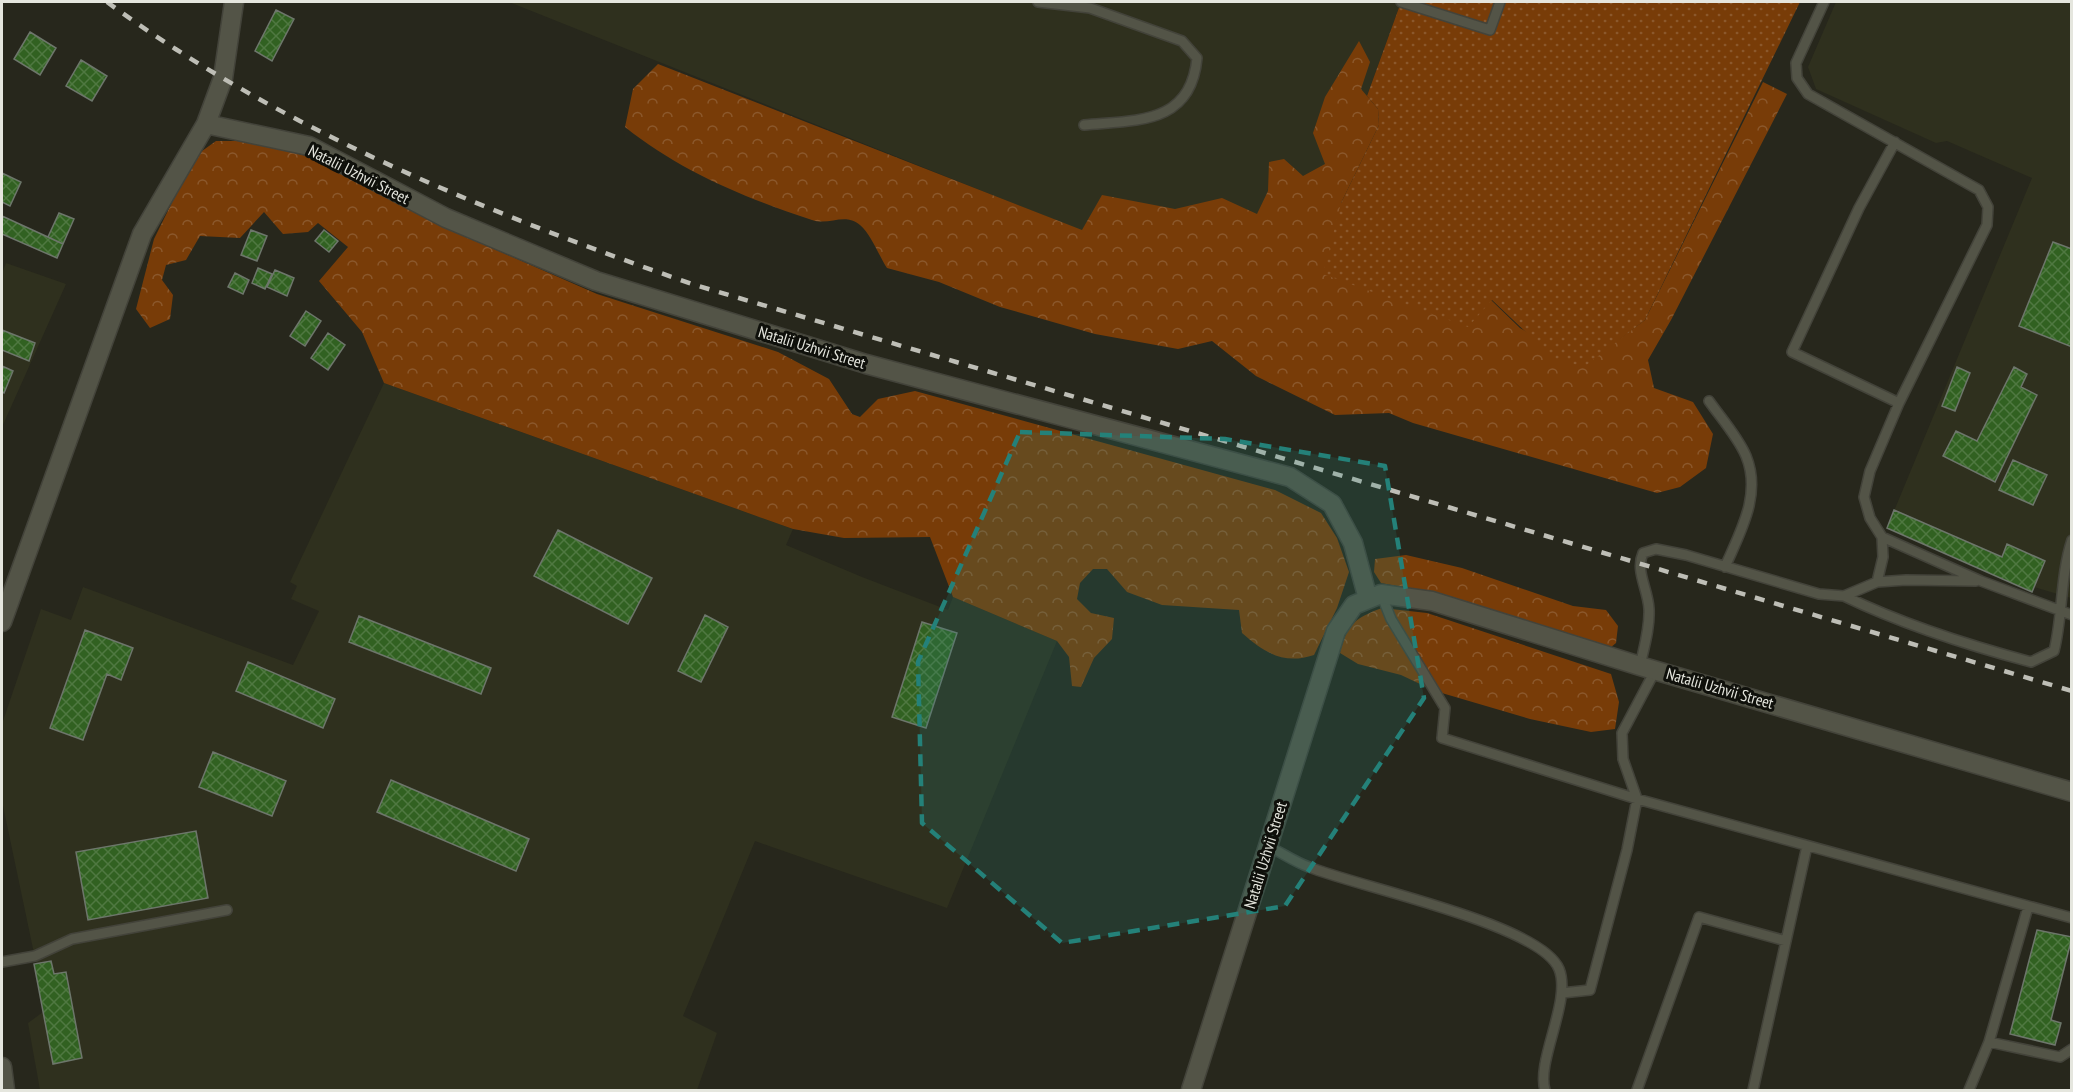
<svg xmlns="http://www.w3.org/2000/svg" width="2073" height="1092" viewBox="0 0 2073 1092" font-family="'PT Sans Narrow',sans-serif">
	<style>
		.built { fill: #2f301e }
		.forest { fill: url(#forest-crowns) }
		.garden { fill: url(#garden-dots) }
		.building { fill: url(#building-cross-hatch); stroke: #6d766b; stroke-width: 1.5 }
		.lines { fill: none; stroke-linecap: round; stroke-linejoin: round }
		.lane-casing { stroke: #43433a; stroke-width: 12 }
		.street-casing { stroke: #43433a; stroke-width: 21 }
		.lane { stroke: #535447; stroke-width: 9 }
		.street { stroke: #535447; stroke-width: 18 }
		.rail { stroke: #bebeb6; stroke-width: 4.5; stroke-dasharray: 10 10; stroke-linecap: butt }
		.marked { fill: #248179; fill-opacity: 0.2; stroke: #248179; stroke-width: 4.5; stroke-dasharray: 12 8; stroke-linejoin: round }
		.labels { text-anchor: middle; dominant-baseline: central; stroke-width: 6; stroke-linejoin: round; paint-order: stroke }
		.street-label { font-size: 16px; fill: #e5e6de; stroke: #0f100b }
	</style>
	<defs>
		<pattern id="forest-crowns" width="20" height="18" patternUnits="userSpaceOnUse" patternTransform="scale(1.5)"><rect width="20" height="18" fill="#783c08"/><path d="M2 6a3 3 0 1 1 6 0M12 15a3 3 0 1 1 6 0" fill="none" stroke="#8b582c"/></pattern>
		<pattern id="garden-dots" width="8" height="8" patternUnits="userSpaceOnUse" patternTransform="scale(1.5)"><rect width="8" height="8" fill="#783c08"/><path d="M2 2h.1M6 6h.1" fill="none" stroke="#8b582c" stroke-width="1.8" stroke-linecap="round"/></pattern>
		<pattern id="building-cross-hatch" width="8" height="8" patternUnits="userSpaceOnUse" patternTransform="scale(1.5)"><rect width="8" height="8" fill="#316121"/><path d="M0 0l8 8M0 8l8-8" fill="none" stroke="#4f7841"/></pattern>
	</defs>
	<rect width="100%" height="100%" fill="#27271c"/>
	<!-- built -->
	<path class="built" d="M 509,2 L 1401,2 L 1288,313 Z
		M 1836,2 L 2071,2 L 2071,598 L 2034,587 L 2032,592 L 1887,528 L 2032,178 L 1947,141 L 1936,143 L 1816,89 L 1808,67 Z
		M 6,263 L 66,284 L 2,427 L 2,273 Z
		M 384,383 L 793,529 L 786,545 L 862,577 L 948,610 L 953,597 L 1057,641 L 947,908 L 755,841 L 683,1016 L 717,1033 L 697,1090 L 40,1090 L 28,1023 L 43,1012 L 34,964 L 36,963 L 2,801 L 2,724 L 41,609 L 71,620 L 83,587 L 293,665 L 319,611 L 291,599 L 297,586 L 290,582 Z"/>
	<!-- forest -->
	<path class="forest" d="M 1359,41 L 1370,62 L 1361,89 L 1378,109 L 1379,125 L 1341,203 L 1491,300 L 1520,328 L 1583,366 L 1645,320 L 1763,82 L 1787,94 L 1671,320 L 1648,360 L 1654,388 L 1693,402 L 1713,434 L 1706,468 L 1680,487 L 1657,493 L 1413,423 L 1389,413 L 1335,415 L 1256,376 L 1212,341 L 1178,349 L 1095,334 L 1000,307 L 939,282 L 887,268 C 879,256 871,234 860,225 C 845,212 829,226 812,220 C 745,198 680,171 625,127 L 633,89 L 658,64 L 1082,230 L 1102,195 L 1175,209 L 1222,198 L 1257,214 L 1268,191 L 1269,162 L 1284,159 L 1303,176 L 1325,164 L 1313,133 L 1325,97 Z
		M 216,141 L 255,141 L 309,157 L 485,245 L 597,294 L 778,352 L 829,379 L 852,414 L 860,417 L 878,399 L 915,391 L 1275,490 L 1321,513 L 1337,538 L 1349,572 L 1337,608 L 1314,655 C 1284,665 1265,653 1242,633 L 1239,610 L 1162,605 L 1127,592 L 1107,569 L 1093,569 L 1080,583 L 1077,599 L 1091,613 L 1114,618 L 1112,639 L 1094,658 L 1081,687 L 1072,686 L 1069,657 L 1057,641 L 953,597 L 930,537 L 844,538 L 793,529 L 384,383 L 362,332 L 319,281 L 348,247 L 318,223 L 308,232 L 283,234 L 264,212 L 240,238 L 200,236 L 186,260 L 166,265 L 162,280 L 173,295 L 170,319 L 150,328 L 136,309 L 154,239 L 195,156 Z
		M 1406,555 L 1462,568 L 1573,606 L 1606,610 L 1618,626 L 1616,643 L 1610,648 L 1434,593 L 1381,583 L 1374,572 L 1375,559 Z
		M 1382,608 L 1427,613 L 1611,674 L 1619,702 L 1615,729 L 1591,732 L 1530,719 L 1435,691 L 1401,675 L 1358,664 L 1340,653 C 1347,624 1355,618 1382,608 Z"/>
	<!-- garden -->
	<path class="garden" d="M 1401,2 L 1800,2 L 1645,320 L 1584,367 L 1553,358 L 1492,300 L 1468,327 L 1323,274 L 1341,203 L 1379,125 L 1378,109 L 1367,96 Z"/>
	<!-- building -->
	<path class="building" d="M 276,10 L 294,19 L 272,61 L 255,51 Z
		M 30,32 L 56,48 L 40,75 L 14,59 Z
		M 81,60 L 107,76 L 92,101 L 66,86 Z
		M 2,173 L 21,182 L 10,206 L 2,202 Z
		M 59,213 L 74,219 L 63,244 L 48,237 Z
		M 2,216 L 63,244 L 57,258 L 2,234 Z
		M 251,230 L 267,236 L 257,261 L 241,255 Z
		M 324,230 L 338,241 L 329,252 L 315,241 Z
		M 2053,242 L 2072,249 L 2072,347 L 2019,326 Z
		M 258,268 L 272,274 L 265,289 L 252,283 Z
		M 275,270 L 294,278 L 287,296 L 267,287 Z
		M 235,273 L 249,280 L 243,294 L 228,287 Z
		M 306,311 L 321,321 L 305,346 L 290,336 Z
		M 2,330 L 35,343 L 29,361 L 2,350 Z
		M 328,333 L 345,345 L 328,370 L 311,358 Z
		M 2,366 L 13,371 L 4,393 L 2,392 Z
		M 1957,367 L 1970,373 L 1955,411 L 1942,406 Z
		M 2014,367 L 2027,374 L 2021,387 L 2037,395 L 1995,482 L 1943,456 L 1956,431 L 1977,441 Z
		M 2013,460 L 2047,475 L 2033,505 L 1999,490 Z
		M 1894,510 L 2002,557 L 2007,544 L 2045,561 L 2032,592 L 1887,528 Z
		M 558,530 L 652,578 L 628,624 L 534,576 Z
		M 705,615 L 728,627 L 701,682 L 678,671 Z
		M 359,616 L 491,668 L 481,694 L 349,642 Z
		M 922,622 L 957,633 L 926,728 L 892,717 Z
		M 85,630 L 133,648 L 121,680 L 107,674 L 83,740 L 50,728 Z
		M 248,662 L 335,699 L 323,728 L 236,691 Z
		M 213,752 L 286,781 L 272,816 L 199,787 Z
		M 391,780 L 529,839 L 516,871 L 377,812 Z
		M 196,831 L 208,898 L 88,920 L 76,852 Z
		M 2037,930 L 2072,937 L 2051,1020 L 2061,1023 L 2055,1045 L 2010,1034 Z
		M 51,961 L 54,974 L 66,972 L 82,1058 L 53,1064 L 34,964 Z"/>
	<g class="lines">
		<defs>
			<path id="lane" d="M 1038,2 L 1090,8 L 1182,41 L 1197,58 C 1191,125 1136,120 1084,125
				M 1401,2 L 1490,30 L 1500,2
				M 1895,142 L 1859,208 L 1792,352 L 1899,403
				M 1709,401 C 1721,418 1738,437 1746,456 C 1762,495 1740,532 1725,567
				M 1882,537 L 1981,581 L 2072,615
				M 1877,582 L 1906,580 L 1976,581
				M 1381,594 L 1391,619 L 1445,708 L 1442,738 L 1637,799 L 2072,918
				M 1844,596 C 1904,625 1967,645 2031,662 L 2054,651 C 2063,616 2060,576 2072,540
				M 1640,666 C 1644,647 1650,628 1649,609 C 1648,589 1635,571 1643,553 L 1656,549 L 1686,555 L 1819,594 L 1844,596 L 1877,582 L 1883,557 L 1882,537 L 1870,518 L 1864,497 L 1870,471 L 1899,403 L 1987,225 L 1988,207 L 1979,190 L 1808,94 L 1797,78 L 1796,63 L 1824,2
				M 1268,846 C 1282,853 1295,862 1309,867 C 1358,887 1541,924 1559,969 C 1572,1000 1536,1061 1545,1090
				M 2,962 L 35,956 L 72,939 L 227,910
				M 1562,993 L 1590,990 L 1627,850 L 1637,799 L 1623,759 L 1622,733 L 1656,669
				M 1989,1042 L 2028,907
				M 1637,1090 L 1699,917 L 1786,941
				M 1753,1090 L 1807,846
				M 1969,1090 L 1989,1042 L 2060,1057 L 2072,1049"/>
			<path id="street" d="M 206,124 L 309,146 L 446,218 L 596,281 L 866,364 L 1290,477 L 1332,504 L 1353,543 L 1368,599
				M 2,622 L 142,234 L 206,124 L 223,78 L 234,2
				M 2,1067 L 5,1090
				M 1191,1090 L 1336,631 L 1354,605 L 1381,594 L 1432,601 L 1640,666 L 2072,792"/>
		</defs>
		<!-- lane casing -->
		<use href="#lane" class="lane-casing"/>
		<!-- street casing -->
		<use href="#street" class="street-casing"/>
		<!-- lane -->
		<use href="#lane" class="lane"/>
		<!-- street -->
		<use href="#street" class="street"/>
		<!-- rail -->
		<path class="rail" d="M 107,2 C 283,131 490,214 695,285 L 2072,691"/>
	</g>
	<!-- marked area -->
	<path class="marked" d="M 1020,432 L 1225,439 L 1385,466 L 1424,698 L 1285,906 L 1062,943 L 922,823 L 918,662 Z"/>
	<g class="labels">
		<!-- street labels -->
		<g class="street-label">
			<text transform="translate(359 174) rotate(27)">Natalii Uzhvii Street</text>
			<text transform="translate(812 347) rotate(17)">Natalii Uzhvii Street</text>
			<text transform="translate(1720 688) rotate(16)">Natalii Uzhvii Street</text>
			<text transform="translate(1265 855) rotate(-73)">Natalii Uzhvii Street</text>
		</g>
	</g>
	<!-- border -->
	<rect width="2073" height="1092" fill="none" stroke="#e5e6de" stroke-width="6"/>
</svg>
